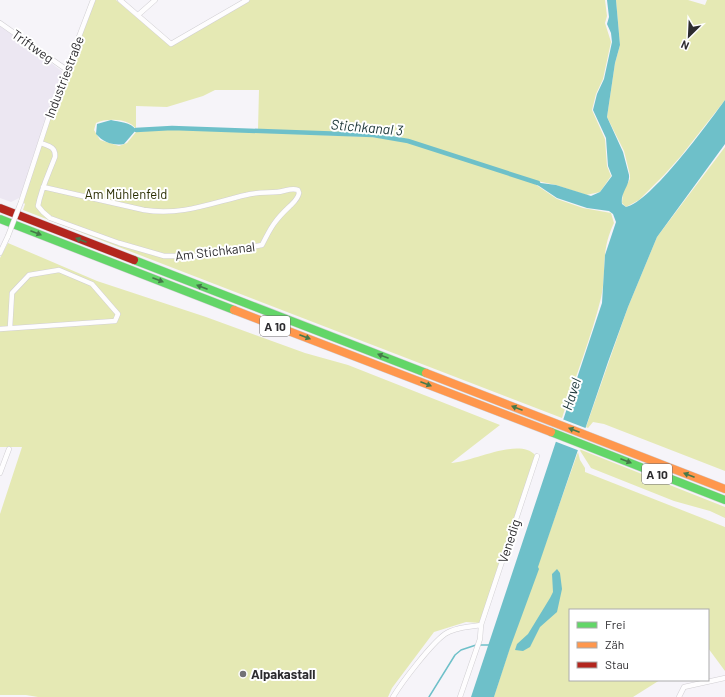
<svg xmlns="http://www.w3.org/2000/svg" width="725" height="697" viewBox="0 0 725 697" font-family="Barlow,sans-serif">
	<style>
		.built { fill: #ece7f2 }
		.green { fill: #e5e9b4 }
		.water { fill: #6ec0c9 }
		.pier { fill: #f6f4f9 }
		.lines { fill: none; stroke-linecap: round; stroke-linejoin: round }
		.stream { stroke: #6ec0c9; stroke-width: 1.5 }
		.canal { stroke: #6ec0c9; stroke-width: 4.5 }
		.street-casing { stroke: #d1cfd3; stroke-width: 5.5 }
		.fast-casing { stroke: #d1cfd3; stroke-width: 9 }
		.slow-casing { stroke: #d1cfd3; stroke-width: 9 }
		.jam-casing { stroke: #d1cfd3; stroke-width: 9 }
		.street { stroke: #fefdfe; stroke-width: 4.5 }
		.fast { stroke: #63d668; stroke-width: 8 }
		.slow { stroke: #ff974d; stroke-width: 8 }
		.jam { stroke: #b3261e; stroke-width: 8 }
		.street-bridge-casing { stroke: #d1cfd3; stroke-width: 5.5; stroke-linecap: butt }
		.street-bridge { stroke: #fefdfe; stroke-width: 4.5 }
		.oneway { fill: #457849 }
		.poi-dot { fill: #737276; stroke: #fff; stroke-width: 1.5 }
		.labels { text-anchor: middle; dominant-baseline: central; stroke-width: 4; stroke-linejoin: round; paint-order: stroke }
		.shield { fill: #fff; stroke: #6c6b6d; stroke-width: 1 }
		.shield-label { font-size: 12px; font-weight: bold; fill: #2d2c2f }
		.street-label { font-size: 13px; fill: #2d2c2f; stroke: #fff }
		.park-label { font-size: 13px; fill: #2a2d00; stroke: #fff }
		.poi-label { font-size: 13px; font-weight: bold; fill: #2d2c2f; stroke: #fff; text-anchor: start }
		.water-label { font-size: 14px; font-style: italic; fill: #213b3d; stroke: #fff }
	</style>
	<rect width="100%" height="100%" fill="#f6f4f9"/>
	<!-- built -->
	<path class="built" d="M 0,25 L 63,72 L 26,185 L 19,198 L 11,202 L 0,198 Z"/>
	<!-- green -->
	<path class="green" d="M 95,0 L 116,0 L 161,38 L 173,44 L 250,0 L 605,0 L 607,16 L 605,23 L 611,42 L 603,79 L 596,94 L 592,110 L 605,139 L 607,166 L 611,176 L 600,192 L 586,195 L 556,185 L 532,180 L 397,136 L 373,134 L 258,129 L 259,90 L 215,90 L 203,96 L 167,107 L 136,106 L 136,129 C 129,118 107,118 96,123 L 94,130 L 100,140 L 119,146 L 127,143 L 136,132 L 171,129 L 372,137 L 407,142 L 532,182 L 557,199 L 583,208 L 611,213 L 614,223 C 600,252 607,271 601,298 C 591,338 575,378 562,418 L 23,210 L 25,204 L 23,202 L 46,128 Z
		M 616,0 L 688,0 L 705,5 L 707,0 L 725,0 L 725,100 L 681,156 L 664,175 L 639,200 L 626,207 L 622,203 L 623,192 L 630,179 L 630,175 L 624,151 L 607,117 L 615,63 L 620,45 Z
		M 725,147 L 725,471 L 604,424 L 593,422 L 588,428 L 586,427 L 628,307 L 657,237 Z
		M 8,243 L 97,281 L 206,317 L 305,353 L 348,365 L 500,425 L 451,463 C 472,462 519,437 535,455 L 481,623 L 466,622 L 434,632 L 392,688 L 388,697 L 38,697 L 26,695 L 0,695 L 0,514 L 22,447 L 0,447 L 0,258 Z
		M 579,449 L 725,507 L 725,518 L 710,511 L 674,501 L 591,468 Z
		M 578,452 L 580,460 L 585,468 L 585,472 L 725,527 L 725,671 L 708,648 L 708,610 L 570,610 L 570,680 L 660,680 L 633,697 L 494,697 C 520,613 549,534 578,452 Z"/>
	<!-- water -->
	<path class="water" d="M 607,0 L 616,0 L 620,45 L 615,63 L 607,117 L 623,152 L 629,175 C 630,186 620,193 622,204 L 626,207 C 651,202 708,123 725,100 L 725,144 L 657,237 L 628,307 L 608,362 L 538,567 L 539,569 L 510,648 L 494,697 L 471,697 L 602,303 L 605,255 L 616,222 L 613,214 L 609,211 L 587,208 L 557,198 L 533,182 L 556,185 L 591,196 L 600,192 L 612,176 L 608,166 L 606,138 L 593,110 L 597,94 L 604,79 L 612,42 L 611,33 L 607,24 L 609,17 Z
		M 111,120 C 119,122 131,122 136,130 L 124,144 C 113,146 103,142 96,134 L 97,124 Z
		M 557,569 L 560,573 L 562,589 L 557,612 L 540,627 L 530,647 L 523,651 L 515,650 L 517,644 L 528,634 L 550,598 L 553,592 L 552,574 Z"/>
	<!-- pier -->
	<path class="pier" d="M 562,419 L 588,429 L 580,451 L 554,441 Z"/>
	<g class="lines">
		<!-- stream -->
		<path class="stream" d="M 480,645 L 489,645
			M 429,697 L 455,655 L 461,650 L 476,645"/>
		<!-- canal -->
		<path class="canal" d="M 136,130 L 172,128 L 373,135 L 408,141 L 538,183"/>
		<defs>
			<path id="street" d="M 120,0 L 171,44 L 247,0
				M 138,15 L 155,0
				M 0,23 L 67,70
				M 41,143 C 49,146 56,147 55,157 C 49,173 41,189 38,206 L 43,212 L 50,218 L 119,243 L 164,256 L 200,256 L 262,245 C 271,227 275,220 290,206 C 294,202 298,199 299,193 L 298,190 C 291,187 284,192 277,192 C 267,193 257,192 246,195 C 211,203 182,216 144,210 L 43,187
				M 21,202 L 50,113 L 93,0
				M 0,253 L 8,236
				M 0,329 L 115,321 L 118,314 L 92,284 L 59,270 L 29,275 L 12,293 L 10,328
				M 0,473 L 9,449
				M 393,697 C 402,682 431,644 445,634 C 455,627 470,627 481,625
				M 460,697 L 480,639 L 481,625 L 537,456
				M 679,697 L 684,687 L 725,678"/>
			<path id="fast" d="M 0,219 L 234,310
				M 134,260 L 426,373
				M 551,432 L 725,500"/>
			<path id="slow" d="M 234,310 L 551,432
				M 426,373 L 725,489"/>
			<path id="jam" d="M 0,208 L 134,260"/>
		</defs>
		<!-- street casing -->
		<use href="#street" class="street-casing"/>
		<!-- fast casing -->
		<use href="#fast" class="fast-casing"/>
		<!-- slow casing -->
		<use href="#slow" class="slow-casing"/>
		<!-- jam casing -->
		<use href="#jam" class="jam-casing"/>
		<!-- street -->
		<use href="#street" class="street"/>
		<!-- fast -->
		<use href="#fast" class="fast"/>
		<!-- slow -->
		<use href="#slow" class="slow"/>
		<!-- jam -->
		<use href="#jam" class="jam"/>
		<defs>
			<path id="street-bridge" d="M 8,236 L 21,202"/>
		</defs>
		<!-- street-bridge casing -->
		<use href="#street-bridge" class="street-bridge-casing"/>
		<!-- street-bridge -->
		<use href="#street-bridge" class="street-bridge"/>
	</g>
	<!-- one-way arrows -->
	<defs><path id="oneway-solid" d="M-6-.8H1V-3.2L6.5 0L1 3.2V.8H-6Z"/></defs>
	<g class="oneway">
		<use href="#oneway-solid" transform="translate(36 233) rotate(21)"/>
		<use href="#oneway-solid" transform="translate(81 240) rotate(-159)"/>
		<use href="#oneway-solid" transform="translate(158 280) rotate(21)"/>
		<use href="#oneway-solid" transform="translate(202 287) rotate(-159)"/>
		<use href="#oneway-solid" transform="translate(305 337) rotate(21)"/>
		<use href="#oneway-solid" transform="translate(383 356) rotate(-159)"/>
		<use href="#oneway-solid" transform="translate(426 384) rotate(21)"/>
		<use href="#oneway-solid" transform="translate(517 408) rotate(-159)"/>
		<use href="#oneway-solid" transform="translate(574 430) rotate(-159)"/>
		<use href="#oneway-solid" transform="translate(626 461) rotate(21)"/>
		<use href="#oneway-solid" transform="translate(689 475) rotate(-159)"/>
	</g>
	<!-- markers -->
	<circle class="poi-dot" cx="243" cy="674" r="4"/>
	<g class="labels">
		<!-- shield labels -->
		<g class="shield">
			<rect x="260" y="316" width="30" height="20" rx="3"/>
			<rect x="642" y="464" width="30" height="20" rx="3"/>
		</g>
		<g class="shield-label">
			<text x="275" y="326">A 10</text>
			<text x="657" y="474">A 10</text>
		</g>
		<!-- street labels -->
		<g class="street-label">
			<text transform="translate(33 46) rotate(35)">Triftweg</text>
			<text transform="translate(64 77) rotate(-69)">Industriestraße</text>
			<text transform="translate(215 251) rotate(-7)">Am Stichkanal</text>
			<text transform="translate(509 541) rotate(-72)">Venedig</text>
		</g>
		<!-- park labels -->
		<g class="park-label">
			<text x="126" y="194">Am Mühlenfeld</text>
		</g>
		<!-- poi labels -->
		<g class="poi-label">
			<text x="251" y="674">Alpakastall</text>
		</g>
		<!-- water labels -->
		<g class="water-label">
			<text transform="translate(367 127) rotate(5)">Stichkanal 3</text>
			<text transform="translate(571 394) rotate(-72)">Havel</text>
		</g>
	</g>
	<!-- legend -->
	<rect x="569" y="609" width="140" height="72" fill="#ffffff" stroke="#ababac"/>
	<rect x="577" y="622" width="20" height="6" fill="#63d668" stroke="#ababac"/>
	<text x="605" y="629" font-size="12" fill="#2d2c2f">Frei</text>
	<rect x="577" y="642" width="20" height="6" fill="#ff974d" stroke="#ababac"/>
	<text x="605" y="649" font-size="12" fill="#2d2c2f">Zäh</text>
	<rect x="577" y="662" width="20" height="6" fill="#b3261e" stroke="#ababac"/>
	<text x="605" y="669" font-size="12" fill="#2d2c2f">Stau</text>
	<!-- north arrow -->
	<g transform="translate(689 36) rotate(204)" stroke="#ffffff" stroke-width="3" paint-order="stroke">
	<path d="M0-3L7 15L0 10L-7 15Z" fill="#2d2c2f"/>
	<text y="-6" font-size="11" font-weight="bold" text-anchor="middle" fill="#2d2c2f">N</text>
	</g>
</svg>
